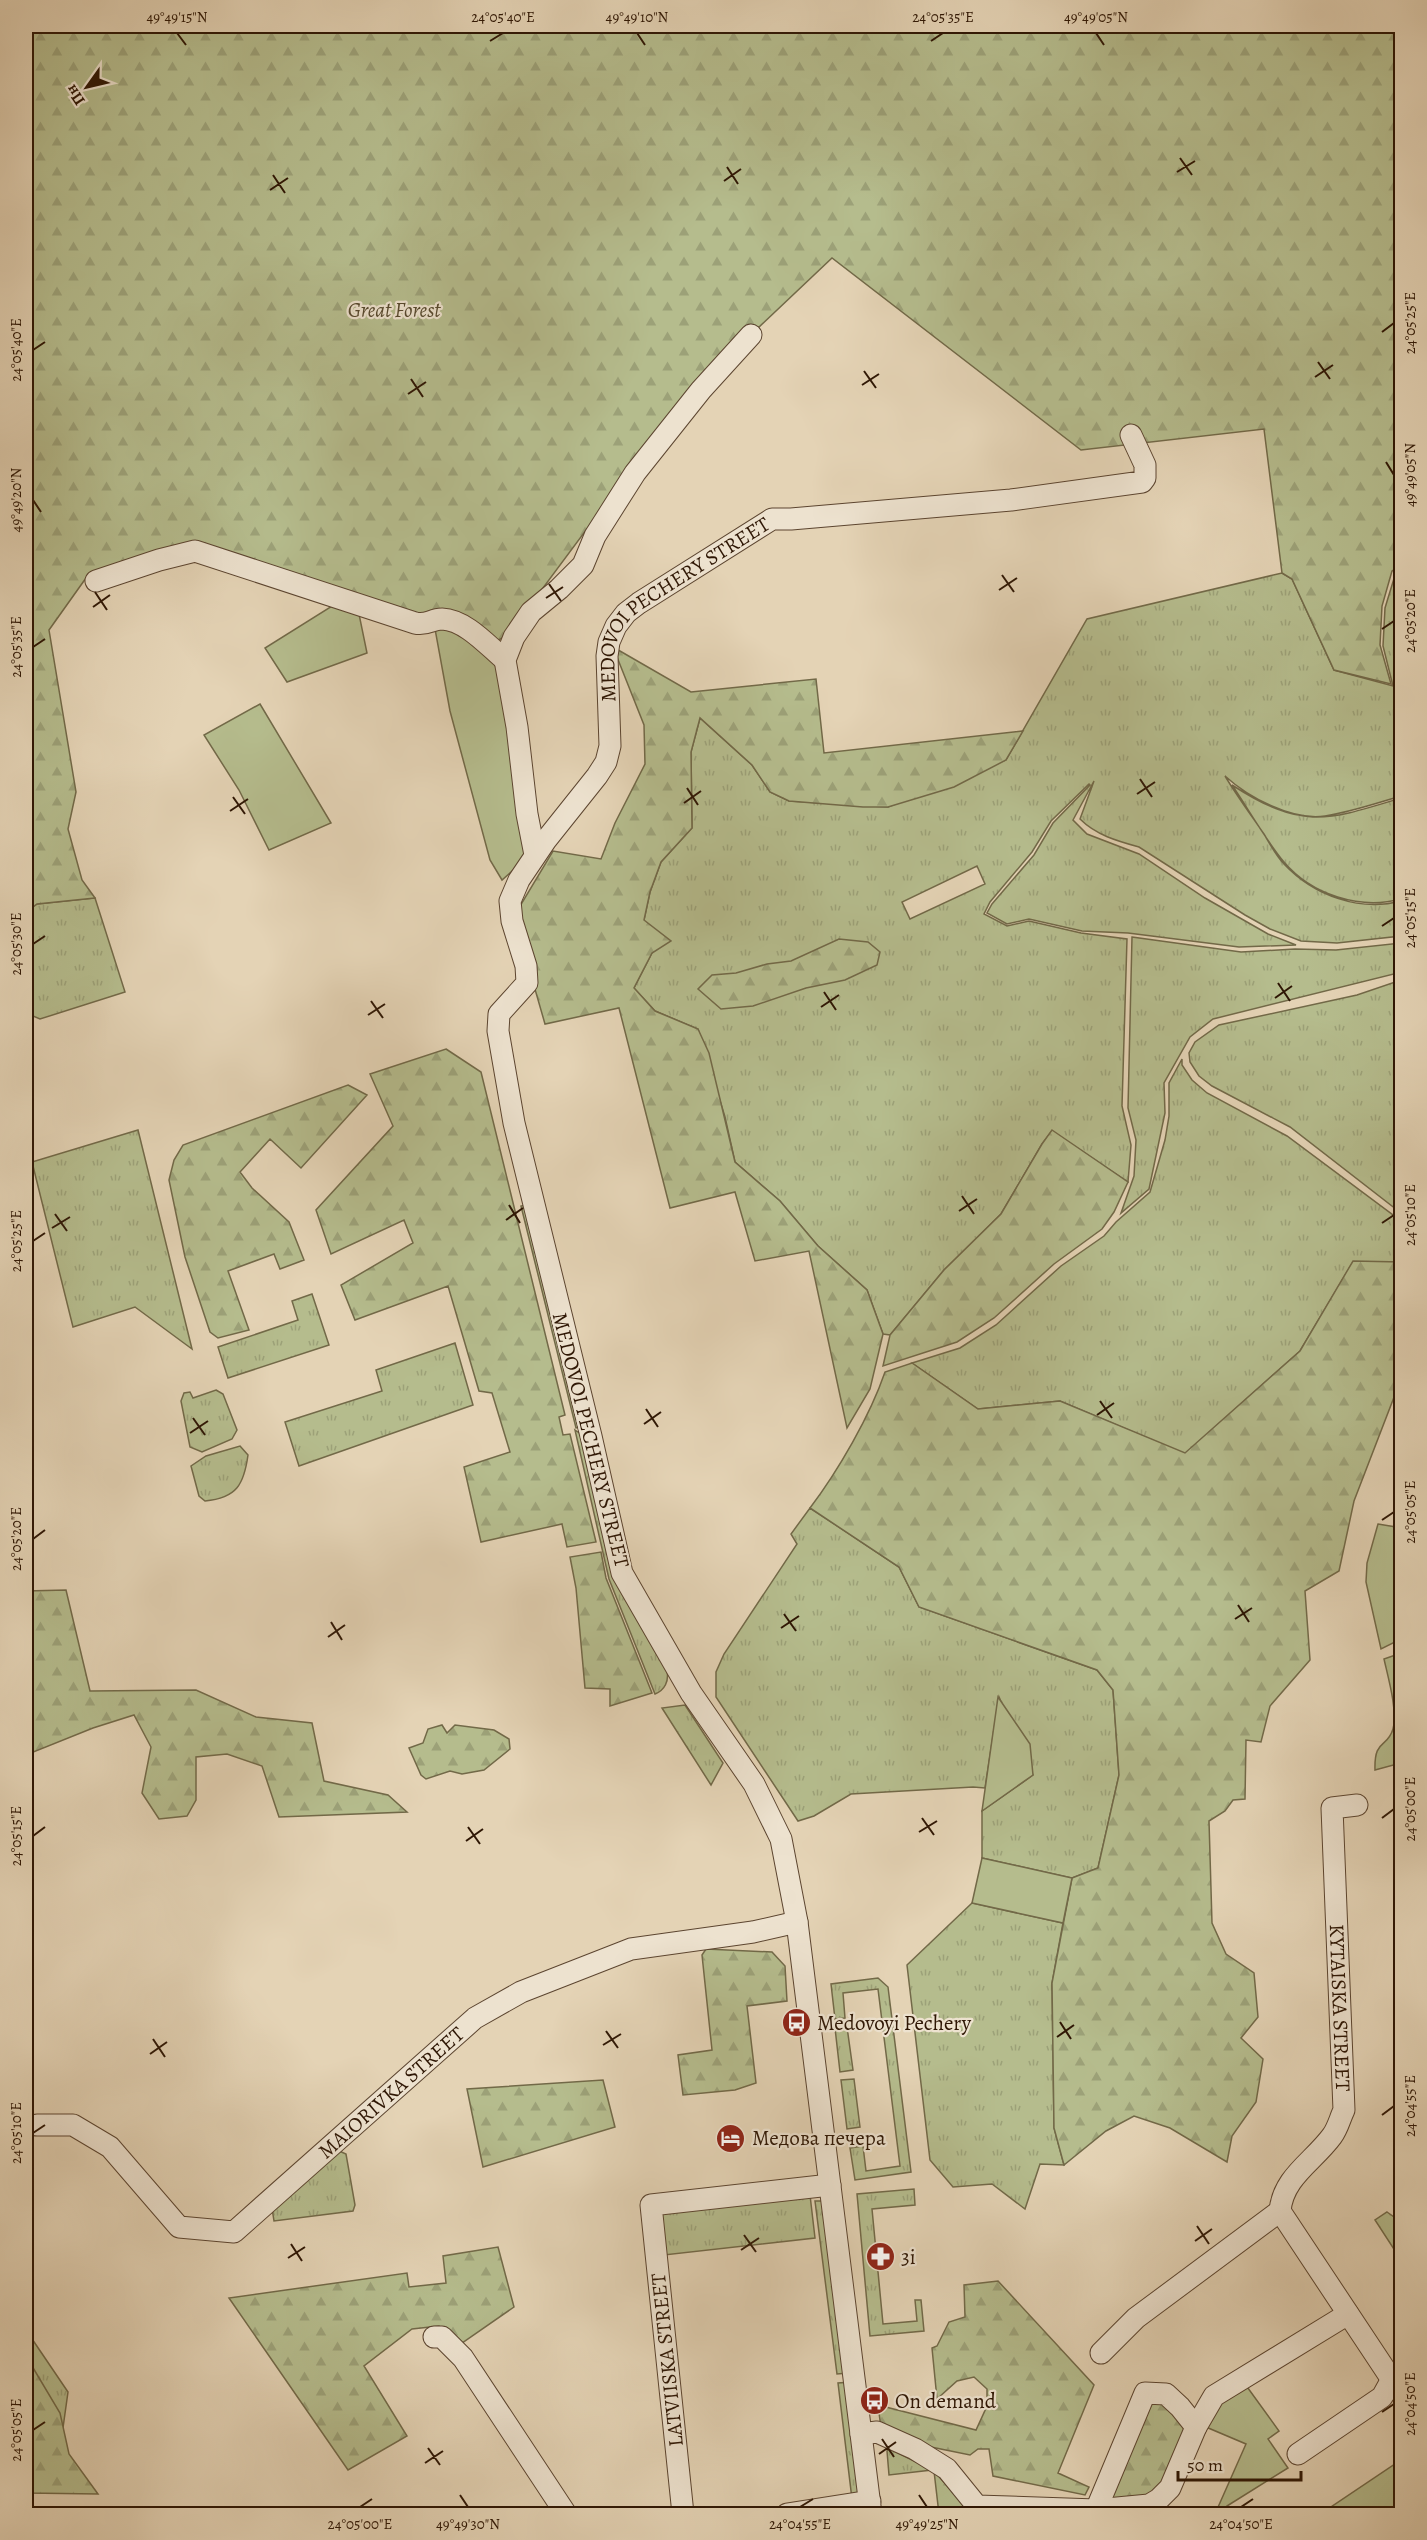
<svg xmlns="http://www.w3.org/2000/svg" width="1427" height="2540" viewBox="0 0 1427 2540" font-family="Alegreya,serif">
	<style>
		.grass { fill: url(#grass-tufts); stroke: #726948; stroke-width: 1.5; fill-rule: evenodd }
		.forest { fill: url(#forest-firs); stroke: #726948; stroke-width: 1.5 }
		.garden { fill: #b5bc8d; stroke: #726948; stroke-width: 1.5 }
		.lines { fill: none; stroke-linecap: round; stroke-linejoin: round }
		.minor-casing { stroke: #5c4530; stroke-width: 23 }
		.minor { stroke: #ede2cf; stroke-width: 21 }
		.ticks { fill: none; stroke: #2e1604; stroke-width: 2 }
		.labels { text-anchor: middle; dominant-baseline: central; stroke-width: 4.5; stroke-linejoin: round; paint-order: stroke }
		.park-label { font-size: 21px; font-style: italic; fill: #56482d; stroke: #ede2cf }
		.street-label { font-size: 21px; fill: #2e1604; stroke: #ede2cf }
		.poi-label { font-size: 21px; fill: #2e1604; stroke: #ede2cf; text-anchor: start }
		.neatline { fill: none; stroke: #2e1604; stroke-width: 2 }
		.ticks-label { font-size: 15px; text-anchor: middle; fill: #2e1604 }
	</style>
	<defs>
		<pattern id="grass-tufts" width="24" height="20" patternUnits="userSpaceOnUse" patternTransform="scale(1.5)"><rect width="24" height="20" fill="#b5bc8d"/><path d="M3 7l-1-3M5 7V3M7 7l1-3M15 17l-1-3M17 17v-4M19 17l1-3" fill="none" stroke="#9ca178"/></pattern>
		<pattern id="forest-firs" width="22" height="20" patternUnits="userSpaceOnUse" patternTransform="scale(1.5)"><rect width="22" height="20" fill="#b5bc8d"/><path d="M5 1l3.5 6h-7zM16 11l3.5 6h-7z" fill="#9ca178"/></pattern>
	</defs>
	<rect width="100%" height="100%" fill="#e4d3b5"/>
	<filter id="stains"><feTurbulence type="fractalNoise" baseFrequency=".00333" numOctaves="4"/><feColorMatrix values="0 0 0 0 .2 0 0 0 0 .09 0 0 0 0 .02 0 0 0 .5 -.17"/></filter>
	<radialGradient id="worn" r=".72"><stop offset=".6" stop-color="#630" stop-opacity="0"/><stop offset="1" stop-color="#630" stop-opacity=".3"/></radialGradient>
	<!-- grass -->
	<path class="grass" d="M 1401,569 L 1401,796 C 1377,803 1351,812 1325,816 C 1292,821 1248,797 1225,776 C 1237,796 1251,815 1264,834 C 1270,844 1276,856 1284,864 C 1314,896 1360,912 1401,901 L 1401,936 L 1337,943 L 1301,941 L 1270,929 L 1245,915 L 1139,847 C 1117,841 1096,835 1080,819 L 1094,781 L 1073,820 L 1087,834 L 1139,854 L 1205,898 L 1268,934 L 1296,945 L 1239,947 L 1128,933 L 1082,931 L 1029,919 L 1007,924 L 987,913 L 992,904 L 1034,855 L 1053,823 L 1090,785 L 1089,784 L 1051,821 L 1032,852 L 990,902 L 984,914 L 1007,926 L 1029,921 L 1081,933 L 1127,939 L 1122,1106 L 1131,1145 L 1128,1182 L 1052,1131 L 1042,1144 L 1001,1214 L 944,1270 L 890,1335 L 883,1334 L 867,1290 L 818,1246 L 780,1201 L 735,1162 L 725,1117 L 698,1029 L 655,1011 L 634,988 L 652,953 L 644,920 L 650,892 L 661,862 L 692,828 L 691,752 L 700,718 L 752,765 L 770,792 L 789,801 L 888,807 L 1006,760 L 1087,619 L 1282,573 L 1292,579 L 1334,670 L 1393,686 L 1383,646 L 1385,608 L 1396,572 ZM 977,866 L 985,884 L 910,919 L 902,902 Z
		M 1232,785 C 1302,830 1326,821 1401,798 L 1401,899 C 1360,910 1312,895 1284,862 C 1265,839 1249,810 1232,785 Z
		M 95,898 L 125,992 L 40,1019 L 26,1013 L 26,912 L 37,904 Z
		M 1132,937 L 1241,952 L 1295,949 L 1336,950 L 1401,943 L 1402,972 L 1213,1019 L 1190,1037 L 1164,1083 L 1165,1113 L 1149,1189 L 1121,1213 L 1134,1176 L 1136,1140 L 1128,1108 Z
		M 1401,980 L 1401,1213 L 1290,1127 L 1212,1086 L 1199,1076 L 1190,1062 L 1189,1053 L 1195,1042 L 1219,1025 L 1357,995 Z
		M 1182,1059 L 1182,1065 L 1192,1080 L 1207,1093 L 1287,1136 L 1401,1221 L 1401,1262 L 1353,1262 L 1300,1351 L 1185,1454 L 1060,1401 L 978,1409 L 912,1363 L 960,1348 L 996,1325 L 1061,1266 L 1104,1236 L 1116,1222 L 1150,1192 L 1165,1140 L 1169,1116 L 1169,1083 Z
		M 138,1130 L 192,1349 L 135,1307 L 73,1327 L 32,1162 Z
		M 531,1204 L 587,1426 L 576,1428 L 521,1206 Z
		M 312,1294 L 329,1345 L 228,1378 L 218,1347 L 298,1320 L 292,1301 Z
		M 455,1343 L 473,1405 L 299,1466 L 285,1422 L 382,1391 L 376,1370 Z
		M 216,1390 L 223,1394 L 237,1430 L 232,1439 L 202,1452 L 190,1447 L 181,1401 L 184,1393 L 190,1392 L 193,1398 Z
		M 575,1430 L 585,1437 L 667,1671 C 669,1681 665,1690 655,1694 L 609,1579 Z
		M 240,1446 L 248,1455 C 244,1484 237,1498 205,1501 L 199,1496 L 191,1466 L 206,1456 Z
		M 810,1508 L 899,1567 L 919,1607 L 1097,1670 L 1113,1690 L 1119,1775 L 1098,1868 L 1072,1878 L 982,1858 L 982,1811 L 1033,1775 L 999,1697 L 985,1788 L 973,1787 L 851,1794 L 814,1816 L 798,1821 L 716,1697 L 716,1672 L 724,1654 L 797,1544 L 791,1534 Z
		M 685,1705 L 723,1763 L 711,1785 L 662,1708 Z
		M 972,1903 L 1063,1923 L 1052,1983 L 1054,2128 L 1064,2165 L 1040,2164 L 1025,2209 L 992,2184 L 953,2187 L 930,2160 L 907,1965 Z
		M 878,1978 L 888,1987 L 911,2172 L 855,2180 L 850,2148 L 863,2146 L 866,2171 L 900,2166 L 878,1989 L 843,1993 L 845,2018 L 835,2019 L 831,1984 Z
		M 847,2027 L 853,2070 L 840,2072 L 835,2028 Z
		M 854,2079 L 860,2127 L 847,2129 L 841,2080 Z
		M 337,2150 L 346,2154 L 355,2205 L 353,2211 L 274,2221 L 272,2208 Z
		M 914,2189 L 915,2205 L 872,2209 L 883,2324 L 917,2321 L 915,2300 L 921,2300 L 924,2331 L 870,2336 L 857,2194 Z
		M 810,2195 L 815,2238 L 664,2255 L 659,2213 Z
		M 815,2201 L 826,2201 L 848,2373 L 837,2374 Z
		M 1387,2212 L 1401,2222 L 1401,2260 L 1375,2220 Z
		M 26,2330 L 68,2392 L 61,2442 L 26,2469 Z
		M 851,2382 L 864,2496 L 852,2499 L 838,2383 Z
		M 890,2449 L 932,2470 L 889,2475 L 887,2451 Z"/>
	<!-- forest -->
	<path class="forest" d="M 26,26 L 1401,26 L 1402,565 L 1392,571 L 1382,606 L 1380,645 L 1391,684 L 1334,670 L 1292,579 L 1282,573 L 1264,429 L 1081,450 L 832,258 L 759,327 L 742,335 L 630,471 L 508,635 L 493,643 L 419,616 L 195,551 L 131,563 L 86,578 L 49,630 L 76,792 L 68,829 L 82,880 L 95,898 L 37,904 L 26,912 Z
		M 613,647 L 691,692 L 816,679 L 824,753 L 1023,731 L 1006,760 L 954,787 L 888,807 L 863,807 L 789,801 L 770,792 L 752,765 L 700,718 L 691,752 L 692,828 L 661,862 L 650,892 L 644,920 L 671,941 L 652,953 L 634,988 L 655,1011 L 698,1029 L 709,1053 L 735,1162 L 780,1201 L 818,1246 L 867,1290 L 883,1334 L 870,1389 L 847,1428 L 809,1251 L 755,1261 L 735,1192 L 670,1208 L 619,1008 L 545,1024 L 514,916 L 553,851 L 601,859 L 615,823 L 645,764 L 644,725 Z
		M 839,939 L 868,942 L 880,952 L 877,965 L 845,980 L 806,988 L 753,1006 L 721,1009 L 698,989 L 712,975 L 736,973 L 767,964 L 791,961 Z
		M 446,1049 L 481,1072 L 565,1415 L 559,1417 L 563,1435 L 570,1434 L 596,1542 L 567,1547 L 562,1524 L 481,1542 L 464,1467 L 510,1452 L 492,1393 L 479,1391 L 448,1286 L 355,1320 L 341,1285 L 413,1243 L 404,1220 L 331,1254 L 316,1210 L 393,1126 L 370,1074 Z
		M 348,1085 L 367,1095 L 301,1168 L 270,1139 L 240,1172 L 252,1188 L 289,1222 L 304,1260 L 280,1269 L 274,1254 L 228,1271 L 249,1330 L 218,1338 L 210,1332 L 185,1257 L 169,1180 L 174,1160 L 183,1145 Z
		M 1052,1130 L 1128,1182 L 1114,1212 L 1102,1229 L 1054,1264 L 994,1318 L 957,1342 L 883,1366 L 890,1335 L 944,1270 L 1001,1214 L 1042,1144 Z
		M 1353,1261 L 1401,1262 L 1401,1379 L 1354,1501 L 1339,1571 L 1305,1591 L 1310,1660 L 1270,1706 L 1261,1742 L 1246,1740 L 1245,1799 L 1233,1800 L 1225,1811 L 1209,1821 L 1212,1923 L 1226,1954 L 1254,1973 L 1258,2017 L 1241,2038 L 1263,2059 L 1256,2102 L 1232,2136 L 1227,2162 L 1170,2128 L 1134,2116 L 1106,2131 L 1064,2165 L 1054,2128 L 1052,1983 L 1072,1878 L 1098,1868 L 1119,1775 L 1113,1690 L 1097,1670 L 919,1607 L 899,1567 L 810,1508 C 838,1471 870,1416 885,1372 L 912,1363 L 978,1409 L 1060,1401 L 1185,1453 L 1300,1351 Z
		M 601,1552 L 606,1578 L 652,1693 L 610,1706 L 610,1689 L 585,1688 L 576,1588 L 570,1557 Z
		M 66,1590 L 90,1691 L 196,1690 L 256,1717 L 312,1723 L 324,1781 L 388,1795 L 407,1812 L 279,1817 L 262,1766 L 227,1754 L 196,1757 L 196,1800 L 187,1816 L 159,1819 L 142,1793 L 151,1747 L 134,1715 L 93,1728 L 26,1755 L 26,1591 Z
		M 442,1725 L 447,1733 L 455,1725 L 494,1730 L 509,1739 L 510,1749 L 484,1770 L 462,1774 L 450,1771 L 426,1779 L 421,1775 L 409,1748 L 423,1743 L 428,1729 Z
		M 706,1949 L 772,1952 L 785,1966 L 787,2001 L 747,2006 L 756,2083 L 735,2090 L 683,2095 L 678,2055 L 712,2050 L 702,1955 Z
		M 603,2080 L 615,2127 L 483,2167 L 467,2089 Z
		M 498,2247 L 514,2307 L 462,2343 L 439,2326 L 412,2329 L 364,2366 L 407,2436 L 348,2470 L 229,2298 L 407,2273 L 409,2287 L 446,2283 L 443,2256 Z
		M 998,2281 L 1094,2385 L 1058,2473 L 1089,2487 L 1085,2495 L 993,2476 L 989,2449 L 978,2449 L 970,2455 L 931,2447 L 881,2428 L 878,2405 L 976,2430 L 987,2406 L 987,2389 L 974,2377 L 957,2381 L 937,2399 L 932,2348 L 937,2346 L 949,2322 L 965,2317 L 964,2285 Z
		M 26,2356 L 60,2413 L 69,2454 L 98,2494 L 26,2493 Z
		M 1146,2394 L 1165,2395 L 1190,2426 L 1161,2487 L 1152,2495 L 1101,2505 Z
		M 934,2471 L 972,2514 L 939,2514 Z"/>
	<!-- garden -->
	<path class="garden" d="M 332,606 L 359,614 L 367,653 L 287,682 L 265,648 Z
		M 449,627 L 502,665 L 529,856 L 502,880 L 490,860 L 450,711 L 435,629 Z
		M 260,704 L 331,823 L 269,850 L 239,790 L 204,735 Z
		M 1378,1524 L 1402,1528 L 1401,1639 L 1381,1649 L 1366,1582 L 1367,1563 Z
		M 1401,1653 L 1401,1763 L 1375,1770 C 1374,1738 1387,1749 1393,1729 C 1398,1712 1388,1677 1384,1659 Z
		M 998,1697 L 1030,1744 L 1033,1775 L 982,1811 Z
		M 982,1858 L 1072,1878 L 1063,1923 L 972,1903 Z
		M 1245,2384 L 1279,2431 L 1268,2439 L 1288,2468 L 1227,2506 L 1228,2514 L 1215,2514 L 1246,2444 L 1206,2427 L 1220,2398 Z
		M 1401,2460 L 1401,2514 L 1327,2514 L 1325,2511 Z"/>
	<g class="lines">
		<defs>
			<g id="minor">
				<path d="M 96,581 L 159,560 L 195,551 L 415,623 C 427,626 431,619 442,619 C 466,620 488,646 505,660"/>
				<path d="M 535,855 L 527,814 L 517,727 L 505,660 L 514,637 L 531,612 L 559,589 L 583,565 L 595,536 L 635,473 L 701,390 L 751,335"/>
				<path id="s1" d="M 1357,1805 L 1332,1808 L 1344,2110 C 1340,2118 1338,2128 1332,2136 C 1313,2162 1283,2177 1280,2211 L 1402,2395"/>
				<path id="s2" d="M 37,2125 L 73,2125 L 110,2147 L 179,2227 L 234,2232 L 475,2018 L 521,1992 L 631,1949 L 753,1932 L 797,1922"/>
				<path d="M 434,2337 L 442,2337 L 463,2358 L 566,2514"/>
				<path d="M 1101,2353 L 1136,2318 L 1280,2211"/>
				<path d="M 861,2434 L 877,2432 L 915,2449 L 947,2469 L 977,2506 L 1096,2510 L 1149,2505 L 1159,2499 L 1170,2488 L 1196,2427 L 1214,2396 L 1348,2314"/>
				<path d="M 1298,2454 L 1382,2397 L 1392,2379"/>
				<path d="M 1096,2510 L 1145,2393 L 1166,2394 L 1180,2407 L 1196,2427"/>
				<path d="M 683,2514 L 651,2205 L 830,2185"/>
				<path d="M 787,2514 L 870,2501"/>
				<path id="s3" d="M 871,2514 L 797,1922 L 781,1839 L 754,1784 L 691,1693 L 622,1573 L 591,1436 L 514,1123 L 498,1031 L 499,1014 L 527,983 L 526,966 L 512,921 L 510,901 L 519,880 L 546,840 L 597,776 L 606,762 L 610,746 L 607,656 L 609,642 L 616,626 L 626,613 L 639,603 L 772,519 L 791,519 L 1011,500 L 1142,482 L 1145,478 L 1145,465 L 1131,435"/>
			</g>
		</defs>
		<!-- minor casing -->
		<use href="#minor" class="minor-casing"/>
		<!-- minor -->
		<use href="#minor" class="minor"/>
	</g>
	<!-- ticks -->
	<path class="ticks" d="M 177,33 L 186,45M 637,33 L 645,45M 1096,33 L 1104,45M 490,41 L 503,33M 931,41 L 943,33M 1180,158 L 1192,175M 727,167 L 738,184M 1177,172 L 1195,161M 273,175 L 285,193M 724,181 L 741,169M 270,190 L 288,178M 1382,332 L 1394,323M 33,350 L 45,342M 1318,362 L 1330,379M 864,371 L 876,388M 1315,377 L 1333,365M 411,379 L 423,397M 862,385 L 879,374M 408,394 L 426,382M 1386,462 L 1394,475M 33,500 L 41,512M 1002,575 L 1014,592M 549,584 L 561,601M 999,590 L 1017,578M 95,592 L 107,610M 546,598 L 563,587M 93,607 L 110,595M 1382,629 L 1394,621M 33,647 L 45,639M 1140,779 L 1152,797M 687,788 L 698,805M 1137,794 L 1155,782M 233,797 L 245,814M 684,803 L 701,791M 230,811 L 248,799M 1382,926 L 1394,918M 33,944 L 45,936M 1278,983 L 1290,1001M 824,992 L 836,1010M 1275,998 L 1292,986M 371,1001 L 383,1018M 821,1007 L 839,995M 368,1015 L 385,1004M 962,1196 L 974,1214M 509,1205 L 520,1223M 959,1211 L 977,1199M 55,1214 L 67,1231M 506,1220 L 523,1208M 1382,1223 L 1394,1215M 52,1228 L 70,1217M 33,1241 L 45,1233M 1100,1401 L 1112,1418M 646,1409 L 658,1427M 1097,1415 L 1114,1403M 193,1418 L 205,1435M 644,1424 L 661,1412M 190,1433 L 208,1421M 1382,1520 L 1394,1512M 33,1539 L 45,1530M 1238,1605 L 1249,1622M 784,1614 L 796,1631M 1235,1619 L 1252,1608M 331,1622 L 342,1640M 781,1628 L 799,1616M 328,1637 L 345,1625M 922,1818 L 934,1835M 1382,1818 L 1394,1809M 468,1827 L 480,1844M 919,1832 L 937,1821M 33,1836 L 45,1827M 466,1841 L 483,1829M 1060,2022 L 1071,2039M 606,2031 L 618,2048M 1057,2037 L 1074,2025M 153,2039 L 165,2057M 603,2045 L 621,2034M 150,2054 L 167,2042M 1382,2115 L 1394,2106M 33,2133 L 45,2125M 1197,2226 L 1209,2244M 744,2235 L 756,2252M 1195,2241 L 1212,2229M 291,2244 L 302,2261M 741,2250 L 759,2238M 288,2258 L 305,2247M 1382,2412 L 1394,2404M 33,2430 L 45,2422M 882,2439 L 894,2457M 428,2448 L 440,2465M 879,2454 L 896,2442M 425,2463 L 443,2451M 460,2495 L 468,2507M 919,2495 L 927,2507M 360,2507 L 372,2499M 800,2507 L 813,2499M 1241,2507 L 1253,2499"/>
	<!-- icons -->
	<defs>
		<symbol id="bus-disc" viewBox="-11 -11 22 22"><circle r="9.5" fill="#8f2418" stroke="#ede2cf"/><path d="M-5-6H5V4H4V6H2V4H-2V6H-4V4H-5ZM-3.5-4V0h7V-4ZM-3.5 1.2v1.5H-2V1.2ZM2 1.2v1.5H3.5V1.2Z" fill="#fff"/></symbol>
		<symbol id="hotel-disc" viewBox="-11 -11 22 22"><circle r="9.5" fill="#8f2418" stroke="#ede2cf"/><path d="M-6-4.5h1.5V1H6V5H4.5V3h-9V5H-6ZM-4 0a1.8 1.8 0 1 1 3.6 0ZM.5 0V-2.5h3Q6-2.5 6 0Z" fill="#fff"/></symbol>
		<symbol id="pharmacy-disc" viewBox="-11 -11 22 22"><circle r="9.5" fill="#8f2418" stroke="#ede2cf"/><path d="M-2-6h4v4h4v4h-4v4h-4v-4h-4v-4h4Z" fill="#fff"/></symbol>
	</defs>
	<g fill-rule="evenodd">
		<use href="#bus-disc" x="780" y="2006" width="33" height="33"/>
		<use href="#hotel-disc" x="714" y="2122" width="33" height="33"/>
		<use href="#pharmacy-disc" x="864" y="2240" width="33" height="33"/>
		<use href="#bus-disc" x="858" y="2384" width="33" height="33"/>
	</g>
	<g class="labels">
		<!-- park labels -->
		<g class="park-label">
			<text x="394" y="310">Great Forest</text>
		</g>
		<!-- street labels -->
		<g class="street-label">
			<text stroke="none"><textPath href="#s3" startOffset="2052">MEDOVOI PECHERY STREET</textPath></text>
			<text transform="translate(591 1440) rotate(76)">MEDOVOI PECHERY STREET</text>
			<text stroke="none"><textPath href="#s1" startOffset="225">KYTAISKA STREET</textPath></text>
			<text stroke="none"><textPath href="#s2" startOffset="450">MAIORIVKA STREET</textPath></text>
			<text transform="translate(667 2360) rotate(-96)">LATVIISKA STREET</text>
		</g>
		<!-- poi labels -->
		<g class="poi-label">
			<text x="817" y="2023">Medovoyi Pechery</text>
			<text x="752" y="2138">Медова печера</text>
			<text x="901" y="2257">3і</text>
			<text x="895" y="2401">On demand</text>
		</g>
	</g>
	<!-- margin -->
	<rect width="1427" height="2540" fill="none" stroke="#e4d3b5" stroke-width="66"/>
	<!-- north arrow -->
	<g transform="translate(87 87) rotate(236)" stroke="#ede2cf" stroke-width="4.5" paint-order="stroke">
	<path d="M0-4.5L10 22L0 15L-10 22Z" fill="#2e1604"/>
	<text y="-9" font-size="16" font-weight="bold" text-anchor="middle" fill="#2e1604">Пн</text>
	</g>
	<!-- scale -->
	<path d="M1178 2471v9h123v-9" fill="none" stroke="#2e1604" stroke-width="3"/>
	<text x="1187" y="2471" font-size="18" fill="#2e1604" stroke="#ede2cf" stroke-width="4.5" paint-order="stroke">50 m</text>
	<rect x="33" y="33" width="1361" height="2474" class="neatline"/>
	<g class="ticks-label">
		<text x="177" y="22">49°49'15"N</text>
		<text x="503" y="22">24°05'40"E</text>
		<text x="637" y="22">49°49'10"N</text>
		<text x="943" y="22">24°05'35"E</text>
		<text x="1096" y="22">49°49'05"N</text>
		<text transform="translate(1410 323) rotate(-90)" y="5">24°05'25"E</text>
		<text transform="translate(16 350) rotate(-90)" y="5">24°05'40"E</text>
		<text transform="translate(1410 475) rotate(-90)" y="5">49°49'05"N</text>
		<text transform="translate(16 500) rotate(-90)" y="5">49°49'20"N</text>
		<text transform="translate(1410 621) rotate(-90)" y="5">24°05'20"E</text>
		<text transform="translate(16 647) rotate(-90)" y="5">24°05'35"E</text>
		<text transform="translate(1410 918) rotate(-90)" y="5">24°05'15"E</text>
		<text transform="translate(16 944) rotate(-90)" y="5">24°05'30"E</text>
		<text transform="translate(1410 1215) rotate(-90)" y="5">24°05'10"E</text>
		<text transform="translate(16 1241) rotate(-90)" y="5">24°05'25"E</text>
		<text transform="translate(1410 1512) rotate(-90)" y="5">24°05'05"E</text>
		<text transform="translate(16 1539) rotate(-90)" y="5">24°05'20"E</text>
		<text transform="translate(1410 1809) rotate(-90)" y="5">24°05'00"E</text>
		<text transform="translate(16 1836) rotate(-90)" y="5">24°05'15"E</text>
		<text transform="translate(1410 2106) rotate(-90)" y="5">24°04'55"E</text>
		<text transform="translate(16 2133) rotate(-90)" y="5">24°05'10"E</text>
		<text transform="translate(1410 2404) rotate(-90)" y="5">24°04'50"E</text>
		<text transform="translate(16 2430) rotate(-90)" y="5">24°05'05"E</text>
		<text x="360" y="2529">24°05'00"E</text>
		<text x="468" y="2529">49°49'30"N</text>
		<text x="800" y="2529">24°04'55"E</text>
		<text x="927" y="2529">49°49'25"N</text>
		<text x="1241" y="2529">24°04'50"E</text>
	</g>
	<rect width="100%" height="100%" filter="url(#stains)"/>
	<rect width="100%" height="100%" fill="url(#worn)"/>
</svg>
